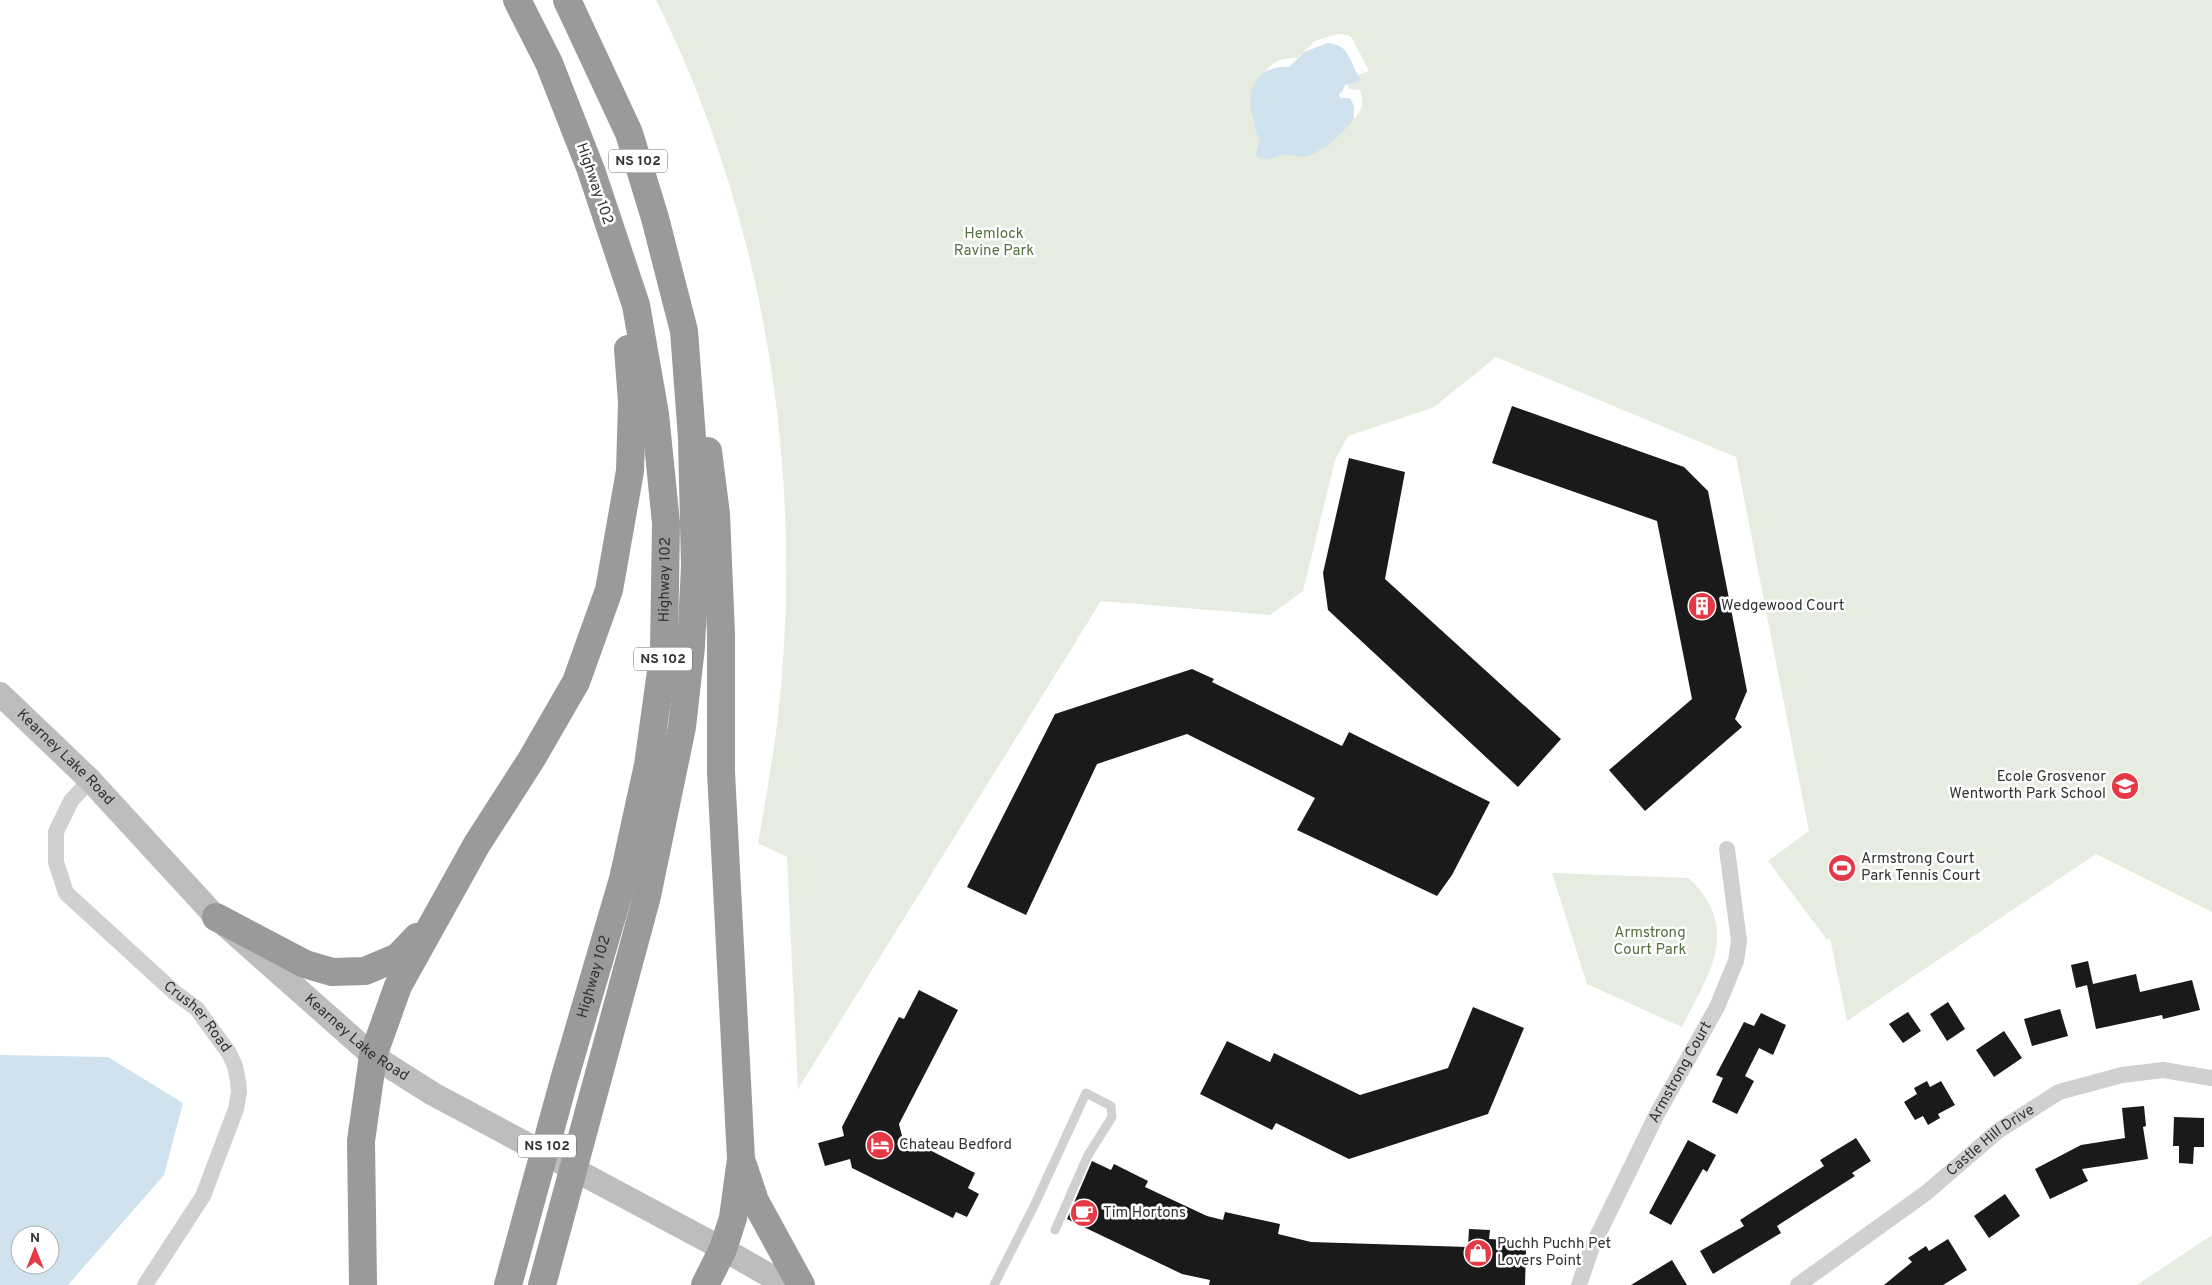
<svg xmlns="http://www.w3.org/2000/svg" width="2212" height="1285" viewBox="0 0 2212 1285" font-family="Overpass,sans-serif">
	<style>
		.green { fill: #e6ecdf; fill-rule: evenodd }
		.water { fill: #cfe2ee; fill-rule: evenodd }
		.building { fill: #1a1a1a }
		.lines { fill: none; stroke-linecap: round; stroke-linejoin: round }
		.lane { stroke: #d0d0d0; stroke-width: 9 }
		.street { stroke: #d0d0d0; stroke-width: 16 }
		.secondary { stroke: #bdbdbd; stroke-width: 24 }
		.highway { stroke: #9a9a9a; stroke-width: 28 }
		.labels { text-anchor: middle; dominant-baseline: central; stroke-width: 5; stroke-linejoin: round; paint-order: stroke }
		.shield { fill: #fff; stroke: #707070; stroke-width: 1 }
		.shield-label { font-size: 14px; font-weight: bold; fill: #333 }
		.street-label { font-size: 15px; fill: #333; stroke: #fff }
		.park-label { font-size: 15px; fill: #56703f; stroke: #fff }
		.poi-label { font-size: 15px; fill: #333; stroke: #fff; text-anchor: start }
	</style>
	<rect width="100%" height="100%" fill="#fff"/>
	<!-- green -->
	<path class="green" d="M 656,0 L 2212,0 L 2212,912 L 2096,854 L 1847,1021 L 1830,938 L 1827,940 L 1768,861 L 1809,831 L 1736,457 L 1496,357 L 1434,407 L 1348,436 L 1335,460 L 1303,591 L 1270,615 L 1101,601 L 798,1089 L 787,857 L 758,843 C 769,783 779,723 783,662 C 799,438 757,202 656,0 ZM 1337,34 L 1348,35 L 1352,38 L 1369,71 L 1357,75 L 1347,84 L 1349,89 L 1360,90 C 1368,110 1354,120 1340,131 L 1260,79 C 1271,63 1278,57 1297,58 L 1315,41 Z
		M 1552,873 L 1689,878 C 1742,931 1709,972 1682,1027 L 1587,984 Z
		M 2212,1235 L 2212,1285 L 2137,1285 Z"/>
	<!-- water -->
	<path class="water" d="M 1328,43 C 1351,45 1349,62 1360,78 L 1360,81 L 1345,85 L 1342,92 L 1339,94 L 1340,98 L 1350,98 L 1354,106 L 1354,118 C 1344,133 1320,155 1302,157 C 1296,157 1290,154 1283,155 C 1273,157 1268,162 1258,157 L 1256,154 L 1260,140 C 1254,131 1255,124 1252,114 C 1245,87 1260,65 1289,67 L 1304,52 Z
		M 0,1055 L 108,1057 L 183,1103 L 164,1175 L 68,1285 L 0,1285 ZM 20,1235 L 50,1235 L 50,1265 L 20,1265 Z"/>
	<!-- building -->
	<path class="building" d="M 1512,406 L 1684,467 L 1708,491 L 1747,691 L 1735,719 L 1742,727 L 1645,811 L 1609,770 L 1692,699 L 1657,521 L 1492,463 Z
		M 1349,458 L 1405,472 L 1385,579 L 1561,739 L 1518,787 L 1328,610 L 1323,573 Z
		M 1192,669 L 1214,679 L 1212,682 L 1342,746 L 1349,732 L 1490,802 L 1452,875 L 1437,896 L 1297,830 L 1315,798 L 1187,734 L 1097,764 L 1026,915 L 967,887 L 1055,714 Z
		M 2088,961 L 2093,984 L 2136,974 L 2140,992 L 2192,980 L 2200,1010 L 2163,1019 L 2162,1015 L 2096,1029 L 2087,985 L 2076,988 L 2071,965 Z
		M 919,990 L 958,1010 L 899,1124 L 902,1136 L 975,1173 L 968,1188 L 979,1194 L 967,1217 L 956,1212 L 953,1218 L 852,1168 L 850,1159 L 825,1166 L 818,1143 L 844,1136 L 842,1127 L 899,1017 L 904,1019 Z
		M 1948,1002 L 1965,1029 L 1947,1041 L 1930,1014 Z
		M 1473,1007 L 1524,1028 L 1488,1114 L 1349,1159 L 1276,1123 L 1272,1130 L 1200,1094 L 1227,1041 L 1270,1062 L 1274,1053 L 1360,1095 L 1448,1068 Z
		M 2060,1009 L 2068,1036 L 2032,1046 L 2024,1019 Z
		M 1908,1012 L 1921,1031 L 1903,1043 L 1889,1024 Z
		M 1761,1013 L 1786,1025 L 1773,1055 L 1759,1048 L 1745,1076 L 1754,1081 L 1737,1114 L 1712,1102 L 1723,1078 L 1716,1075 L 1744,1022 L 1754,1026 Z
		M 2004,1031 L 2022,1058 L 1994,1077 L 1976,1050 Z
		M 1927,1081 L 1930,1087 L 1941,1081 L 1955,1105 L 1938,1114 L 1940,1118 L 1928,1125 L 1923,1116 L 1915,1120 L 1904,1102 L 1917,1094 L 1914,1088 Z
		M 2144,1106 L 2146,1126 L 2143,1127 L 2148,1159 L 2082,1169 L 2088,1181 L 2050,1199 L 2035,1169 L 2081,1145 L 2125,1138 L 2122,1108 Z
		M 2174,1117 L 2204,1118 L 2204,1147 L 2194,1147 L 2193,1164 L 2179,1163 L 2179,1146 L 2173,1146 Z
		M 1856,1138 L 1871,1161 L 1852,1173 L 1855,1176 L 1777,1226 L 1781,1233 L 1713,1274 L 1700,1251 L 1744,1226 L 1740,1220 L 1824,1166 L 1820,1160 Z
		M 1688,1140 L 1716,1155 L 1707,1172 L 1703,1169 L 1671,1225 L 1649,1213 Z
		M 1092,1161 L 1111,1170 L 1114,1164 L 1148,1181 L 1145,1187 L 1207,1216 L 1223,1220 L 1225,1212 L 1280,1224 L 1278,1234 L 1311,1242 L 1468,1247 L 1469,1229 L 1490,1230 L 1489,1239 L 1507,1240 L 1507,1249 L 1526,1249 L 1525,1285 L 1209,1285 L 1210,1280 L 1182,1274 L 1067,1219 Z
		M 2005,1194 L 2020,1216 L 1989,1238 L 1974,1216 Z
		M 1948,1239 L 1967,1270 L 1943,1285 L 1884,1285 L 1912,1262 L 1908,1258 L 1926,1246 L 1929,1251 Z
		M 1672,1260 L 1687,1285 L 1631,1285 Z"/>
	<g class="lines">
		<!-- lane -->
		<path class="lane" d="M 994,1285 L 1034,1206 L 1086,1093 L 1111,1106 L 1112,1117 L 1087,1157 L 1055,1230"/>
		<!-- street -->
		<g class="street">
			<path id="s1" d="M 90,780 L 71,801 L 56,832 L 56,862 L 66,893 L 173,991 L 197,1009 L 229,1053 L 235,1066 L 238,1081 L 239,1092 L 236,1109 L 203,1196 L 145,1285"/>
			<path id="s2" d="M 1579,1285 L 1592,1247 L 1657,1114 L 1717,1007 L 1736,961 L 1739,941 L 1727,849"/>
			<path id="s3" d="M 1798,1285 L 1926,1193 L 1998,1131 L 2059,1092 L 2122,1075 L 2163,1070 L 2212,1078"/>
		</g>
		<!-- secondary -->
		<path class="secondary" id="s4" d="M 0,694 L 90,780 L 216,917 L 373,1056 L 433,1094 L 723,1249 L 786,1285"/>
		<!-- highway -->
		<g class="highway">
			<path d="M 216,917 L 305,964 L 332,972 L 365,971 L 398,957 L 417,937"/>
			<path d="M 743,1165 L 755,1201 L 801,1285"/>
			<path d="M 363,1285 L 361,1141 L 373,1056 L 398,986 L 477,844 L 531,760 L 576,682 L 609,590 L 630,471 L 632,402 L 628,349"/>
			<path id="s5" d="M 508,1285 L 564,1080 L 623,879 L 648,765 L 664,650 L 666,523 L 655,414 L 636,305 L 591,170 L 549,63 L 517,0"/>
			<path d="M 542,1285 L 647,896 L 682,727 L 691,647 L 695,566 L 692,438 L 684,331 L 655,218 L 629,133 L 567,0"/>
			<path d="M 705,1285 L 723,1249 L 733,1218 L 741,1159 L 721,772 L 721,634 L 716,514 L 708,451"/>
		</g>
	</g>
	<!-- icons -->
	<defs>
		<symbol id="building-disc" viewBox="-11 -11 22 22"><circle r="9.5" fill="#e63946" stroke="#fff"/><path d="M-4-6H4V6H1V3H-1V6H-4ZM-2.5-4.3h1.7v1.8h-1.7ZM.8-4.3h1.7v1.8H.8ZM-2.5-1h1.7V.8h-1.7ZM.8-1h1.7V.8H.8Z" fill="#fff"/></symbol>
		<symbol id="school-disc" viewBox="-11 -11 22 22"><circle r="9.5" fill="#e63946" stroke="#fff"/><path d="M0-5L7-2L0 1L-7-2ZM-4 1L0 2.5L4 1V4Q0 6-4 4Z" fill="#fff"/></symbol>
		<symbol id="stadium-disc" viewBox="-11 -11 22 22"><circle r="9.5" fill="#e63946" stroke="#fff"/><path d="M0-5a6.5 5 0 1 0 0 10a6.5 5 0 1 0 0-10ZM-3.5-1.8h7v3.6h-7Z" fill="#fff"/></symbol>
		<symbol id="hotel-disc" viewBox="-11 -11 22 22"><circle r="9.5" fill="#e63946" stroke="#fff"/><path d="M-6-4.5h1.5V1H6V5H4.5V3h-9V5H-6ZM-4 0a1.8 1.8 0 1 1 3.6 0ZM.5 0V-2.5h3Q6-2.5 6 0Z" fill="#fff"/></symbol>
		<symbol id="cafe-disc" viewBox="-11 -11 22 22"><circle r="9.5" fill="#e63946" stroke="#fff"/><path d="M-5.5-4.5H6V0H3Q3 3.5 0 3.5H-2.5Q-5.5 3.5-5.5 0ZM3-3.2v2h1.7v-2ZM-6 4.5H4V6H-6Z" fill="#fff"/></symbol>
		<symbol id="shop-disc" viewBox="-11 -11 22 22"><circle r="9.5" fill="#e63946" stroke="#fff"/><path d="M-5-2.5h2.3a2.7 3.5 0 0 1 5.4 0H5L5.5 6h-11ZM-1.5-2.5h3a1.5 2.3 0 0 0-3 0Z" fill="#fff"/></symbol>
	</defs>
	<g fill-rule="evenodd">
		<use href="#building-disc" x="1686" y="590" width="32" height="32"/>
		<use href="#school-disc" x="2109" y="770" width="32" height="32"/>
		<use href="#stadium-disc" x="1826" y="852" width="32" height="32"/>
		<use href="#hotel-disc" x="864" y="1129" width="32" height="32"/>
		<use href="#cafe-disc" x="1068" y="1197" width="32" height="32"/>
		<use href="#shop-disc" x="1462" y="1237" width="32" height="32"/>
	</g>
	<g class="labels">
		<!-- shield labels -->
		<g class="shield">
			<rect x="609" y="149.5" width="58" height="23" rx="4"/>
			<rect x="634" y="647.5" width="58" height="23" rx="4"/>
			<rect x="518" y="1134.5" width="58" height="23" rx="4"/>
		</g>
		<g class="shield-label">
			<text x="638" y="161">NS 102</text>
			<text x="663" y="659">NS 102</text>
			<text x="547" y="1146">NS 102</text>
		</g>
		<!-- street labels -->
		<g class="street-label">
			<text transform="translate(594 184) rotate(71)">Highway 102</text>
			<text stroke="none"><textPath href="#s5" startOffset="725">Highway 102</textPath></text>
			<text stroke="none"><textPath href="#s4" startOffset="91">Kearney Lake Road</textPath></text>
			<text stroke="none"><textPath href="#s5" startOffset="320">Highway 102</textPath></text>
			<text stroke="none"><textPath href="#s1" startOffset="306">Crusher Road</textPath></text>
			<text stroke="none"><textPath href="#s4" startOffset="496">Kearney Lake Road</textPath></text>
			<text stroke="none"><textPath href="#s2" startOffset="236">Armstrong Court</textPath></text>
			<text stroke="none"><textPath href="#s3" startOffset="241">Castle Hill Drive</textPath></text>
		</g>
		<!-- park labels -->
		<g class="park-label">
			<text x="994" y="234">Hemlock<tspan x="994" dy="17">Ravine Park</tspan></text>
			<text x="1650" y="933">Armstrong<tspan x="1650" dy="17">Court Park</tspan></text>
		</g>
		<!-- poi labels -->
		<g class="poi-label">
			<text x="1721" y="606">Wedgewood Court</text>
			<text x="2106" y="777" text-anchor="end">Ecole Grosvenor<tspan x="2106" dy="17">Wentworth Park School</tspan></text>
			<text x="1861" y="859">Armstrong Court<tspan x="1861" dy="17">Park Tennis Court</tspan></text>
			<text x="899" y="1145">Chateau Bedford</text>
			<text x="1103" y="1213">Tim Hortons</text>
			<text x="1497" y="1244">Puchh Puchh Pet<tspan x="1497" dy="17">Lovers Point</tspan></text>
		</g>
	</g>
	<!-- north arrow -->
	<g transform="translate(35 1250)"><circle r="24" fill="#ffffff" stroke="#adadad"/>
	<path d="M0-4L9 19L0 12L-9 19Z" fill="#e63946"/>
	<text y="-8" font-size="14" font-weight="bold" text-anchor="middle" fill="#333333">N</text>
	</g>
</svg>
